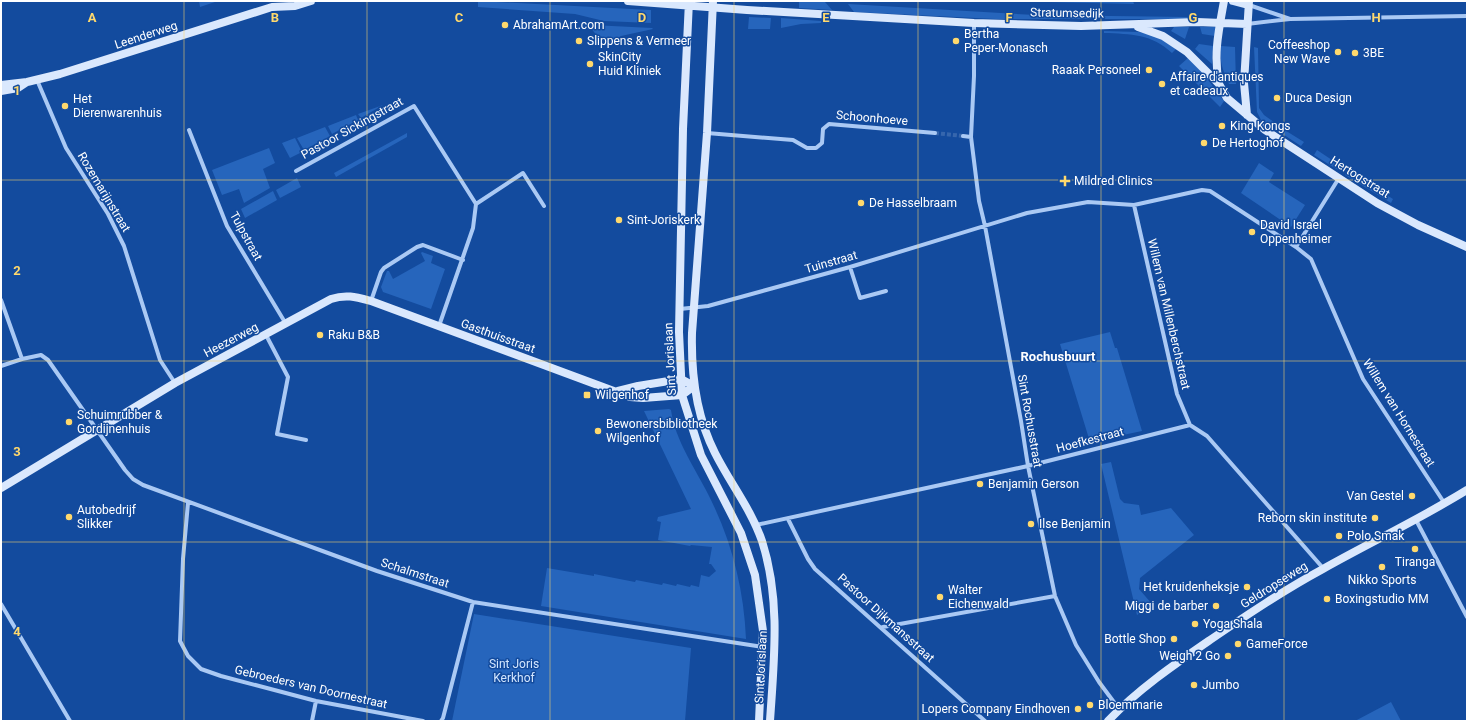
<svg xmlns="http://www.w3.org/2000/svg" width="1468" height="722" viewBox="0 0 1468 722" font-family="Roboto,sans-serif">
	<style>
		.green { fill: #2665bc }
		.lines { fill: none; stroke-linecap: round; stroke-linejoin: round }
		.street-tunnel { stroke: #3666ad; stroke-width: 4; stroke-dasharray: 4 2; stroke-linecap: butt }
		.street { stroke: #aac9f4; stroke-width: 4 }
		.secondary { stroke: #dae8fd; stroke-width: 8 }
		.grid { fill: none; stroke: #ffd96d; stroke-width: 1; stroke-opacity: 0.55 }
		.poi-dot { fill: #ffd96d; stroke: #134b9e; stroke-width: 1.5 }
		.labels { text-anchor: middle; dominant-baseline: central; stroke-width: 3; stroke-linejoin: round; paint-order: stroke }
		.street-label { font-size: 12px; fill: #fff; stroke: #134b9e }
		.poi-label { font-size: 12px; fill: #fff; stroke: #134b9e; text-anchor: start }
		.park-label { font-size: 12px; fill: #d2e5fe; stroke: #134b9e }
		.neighbourhood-label { font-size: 13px; font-weight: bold; fill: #fff; stroke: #134b9e }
		.grid-label { font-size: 13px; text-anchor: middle; font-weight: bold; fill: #ffd96d; stroke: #134b9e; stroke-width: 3; stroke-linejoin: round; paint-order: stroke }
	</style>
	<rect width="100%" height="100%" fill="#134b9e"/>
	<!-- green -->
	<path class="green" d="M 199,1 L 218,1 L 200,7 Z
		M 478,1 L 651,10 L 651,23 L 604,21 L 575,14 L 478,7 Z
		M 799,1 L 825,2 L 832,10 L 799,8 Z
		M 1009,1 L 1133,1 L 1134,4 Z
		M 848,4 L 1035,15 L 1188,17 L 1189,19 L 996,19 L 854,12 Z
		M 749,17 L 771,18 L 770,29 L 748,29 Z
		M 781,18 L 821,21 L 821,23 L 801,24 L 781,28 Z
		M 592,25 L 652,28 L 653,29 L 621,36 L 609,44 C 601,42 595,33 590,27 Z
		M 1174,27 L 1189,27 L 1185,39 L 1171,31 Z
		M 1200,27 L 1216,27 L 1215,36 L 1202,34 Z
		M 1104,31 L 1139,32 L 1158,36 L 1176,49 L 1172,53 C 1152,34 1131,34 1104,33 Z
		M 1199,44 L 1213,46 L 1212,64 L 1195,49 Z
		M 1221,46 L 1235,47 L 1236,84 L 1229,84 C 1223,71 1219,61 1221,46 Z
		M 1254,47 L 1258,48 L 1259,108 L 1264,115 L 1278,125 L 1276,130 L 1261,120 L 1257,112 Z
		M 1188,58 L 1203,73 L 1224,101 L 1220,107 L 1179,66 Z
		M 383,105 L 361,118 L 358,114 Z
		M 356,115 L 358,120 L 332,134 L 328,126 Z
		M 325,127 L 330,136 L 304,150 L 297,138 Z
		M 1283,129 L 1304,142 L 1301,146 L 1281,133 Z
		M 407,133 L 407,137 L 336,177 L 334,173 Z
		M 295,138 L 302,152 L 290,158 L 282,143 Z
		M 269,148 L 275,163 L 263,169 L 270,188 L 244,203 L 239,189 L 222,195 L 212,170 Z
		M 1317,150 L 1341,166 L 1338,170 L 1314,155 Z
		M 1259,163 L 1274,173 L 1269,182 L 1305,205 L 1291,227 L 1241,193 Z
		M 1348,171 L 1393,199 L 1391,203 L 1345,175 Z
		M 297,178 L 301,187 L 280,198 L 276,190 Z
		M 273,191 L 277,200 L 245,218 L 241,209 Z
		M 422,252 L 433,256 L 431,263 L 445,269 L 431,309 L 383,292 L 381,287 L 387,271 L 389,271 L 393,279 L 425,261 L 421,253 Z
		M 1110,332 L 1115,348 L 1117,348 L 1142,431 L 1090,442 L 1060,344 Z
		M 669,409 L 671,410 C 675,440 695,468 708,494 C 731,539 744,588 746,639 L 541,606 L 547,568 L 594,576 L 594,574 L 635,582 L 636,580 L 662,585 L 663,583 L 676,586 L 677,584 L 690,587 L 691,585 L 699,587 L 701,575 L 709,577 L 716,571 L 711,564 L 709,564 L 712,547 L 691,545 L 690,546 L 658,540 L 661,522 L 657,521 L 658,517 L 691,509 L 644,411 Z
		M 1111,462 L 1120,499 L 1124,503 L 1139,505 L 1141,515 L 1171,508 L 1194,535 L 1140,578 L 1139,589 L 1152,604 L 1137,615 L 1101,464 Z
		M 474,614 L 691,648 L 685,721 L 452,721 Z
		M 1391,702 L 1401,721 L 1355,721 Z"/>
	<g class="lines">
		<!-- street-tunnel -->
		<path class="street-tunnel" d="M 935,133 L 963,136"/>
		<!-- street -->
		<path class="street" d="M 1249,5 L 1290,19
			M 974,23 L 974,76 L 971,137 L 979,201 L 985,226 L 1021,421 L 1028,466 L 1055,596 L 1076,645 L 1099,682 L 1119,709
			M 1247,24 L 1290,19 L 1467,16
			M 37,80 L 66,148 L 108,214 L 124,246 L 160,360 L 175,383
			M 189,130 L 227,226 L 286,324
			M 707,133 L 793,140 L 807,148 L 816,148 L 822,143 L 823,129 L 829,124 L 935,133
			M 963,136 L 971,137
			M 296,171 L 414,106 L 476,204 L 473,228 L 439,326
			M 476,204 L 523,173 L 544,206
			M 1134,205 L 1177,394 L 1190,425
			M 1296,247 L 1339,178
			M 850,267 L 860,298 L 886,291
			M 1,300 L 22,359 L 41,355 L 48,360 L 125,470 L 133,479 L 143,485 L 377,571 L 473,602 L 763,647
			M 371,301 L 381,272 L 384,268 L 417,247 L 423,245 L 463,260
			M 680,309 L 708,306 L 850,267 L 1027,213 L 1088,202 L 1134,205 L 1202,190 L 1210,191 L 1296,247 L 1311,259 L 1363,379 L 1445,504
			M 266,335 L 288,377 L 277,434 L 306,440
			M 1,366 L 22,359
			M 188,503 L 183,559 L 180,641 L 188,656 L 201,669 L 221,676 L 316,701 L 423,721
			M 788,519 L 808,559 L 815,569 L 985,721
			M 1416,520 L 1467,617
			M 756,525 L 1028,466 L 1190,425 L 1207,436 L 1323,568
			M 1,604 L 70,721
			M 883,627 L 1055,596
			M 312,721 L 316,701
			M 441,721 L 443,718 L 473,602"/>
		<!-- secondary -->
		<path class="secondary" d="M 628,1 L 747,10 L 974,23 L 1081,26 L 1197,22 L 1247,24
			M 689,1 L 683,129 L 679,332 L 682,395 L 701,455 L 741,533 L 755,575 L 763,631 L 759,721
			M 713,1 L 707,133 L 692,333 C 691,373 696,416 715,453 C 730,483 751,509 762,541 C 781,600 774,660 770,721
			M 1233,1 L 1248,5
			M 1138,27 L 1163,36 L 1187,52 L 1219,84 L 1227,98 L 1265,130 L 1377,203 L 1418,225 L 1467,247
			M 1219,83 C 1213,55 1219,29 1224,1
			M 1,85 L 27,82 L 60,74 L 272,7 L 295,6 L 311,1
			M 1,91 L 18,88 L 27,82
			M 1247,115 L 1244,83 L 1249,1
			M 618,391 L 638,386 L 681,379 L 694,386
			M 1,488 L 175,383 L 331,299 C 346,294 356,297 371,301 L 630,397 L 643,398 L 682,395 L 694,386
			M 1108,721 C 1137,690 1175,664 1210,640 C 1247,615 1284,590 1323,569 C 1371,542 1420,519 1467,490"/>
	</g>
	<!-- grid -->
	<path class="grid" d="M 184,1 L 184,721M 367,1 L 367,721M 550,1 L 550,721M 734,1 L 734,721M 918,1 L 918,721M 1101,1 L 1101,721M 1284,1 L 1284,721M 1,180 L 1467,180M 1,361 L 1467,361M 1,542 L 1467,542"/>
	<!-- markers -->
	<g class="poi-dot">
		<circle cx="505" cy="25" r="4"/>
		<circle cx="579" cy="41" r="4"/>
		<circle cx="956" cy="41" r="4"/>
		<circle cx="1338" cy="52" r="4"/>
		<circle cx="1355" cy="53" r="4"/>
		<circle cx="590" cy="64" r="4"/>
		<circle cx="1149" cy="70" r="4"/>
		<circle cx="1162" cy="84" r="4"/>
		<circle cx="1277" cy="98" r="4"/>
		<circle cx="65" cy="106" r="4"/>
		<circle cx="1222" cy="126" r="4"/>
		<circle cx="1204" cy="143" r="4"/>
		<path d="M1063 175h4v4h4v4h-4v4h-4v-4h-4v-4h4z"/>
		<circle cx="861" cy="203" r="4"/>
		<circle cx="619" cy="220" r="4"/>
		<circle cx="1252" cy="232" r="4"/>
		<circle cx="320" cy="335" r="4"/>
		<rect x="583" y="391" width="8" height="8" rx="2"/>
		<circle cx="69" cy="422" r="4"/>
		<circle cx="598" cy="431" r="4"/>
		<circle cx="980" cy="484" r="4"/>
		<circle cx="1412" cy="496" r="4"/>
		<circle cx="69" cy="517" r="4"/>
		<circle cx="1375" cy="518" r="4"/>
		<circle cx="1031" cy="524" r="4"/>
		<circle cx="1339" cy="536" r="4"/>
		<circle cx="1415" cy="549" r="4"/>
		<circle cx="1382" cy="567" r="4"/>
		<circle cx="1247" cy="587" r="4"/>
		<circle cx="940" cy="597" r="4"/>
		<circle cx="1327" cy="599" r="4"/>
		<circle cx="1216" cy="606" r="4"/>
		<circle cx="1195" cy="624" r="4"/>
		<circle cx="1174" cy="639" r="4"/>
		<circle cx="1238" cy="644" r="4"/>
		<circle cx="1228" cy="656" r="4"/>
		<circle cx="1194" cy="685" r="4"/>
		<circle cx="1090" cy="705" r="4"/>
		<circle cx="1078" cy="709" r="4"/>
	</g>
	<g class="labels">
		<!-- street labels -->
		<g class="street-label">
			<text transform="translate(1067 13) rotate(1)">Stratumsedijk</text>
			<text transform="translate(146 35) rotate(-18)">Leenderweg</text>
			<text transform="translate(872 118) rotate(5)">Schoonhoeve</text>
			<text transform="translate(352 128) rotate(-29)">Pastoor Sickingstraat</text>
			<text transform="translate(1360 177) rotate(32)">Hertogstraat</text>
			<text transform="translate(104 192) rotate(59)">Rozemarijnstraat</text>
			<text transform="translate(246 236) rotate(61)">Tulpstraat</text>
			<text transform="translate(831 262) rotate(-16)">Tuinstraat</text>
			<text transform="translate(1169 314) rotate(77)">Willem van Millenberchstraat</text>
			<text transform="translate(498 336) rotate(20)">Gasthuisstraat</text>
			<text transform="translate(231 340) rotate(-28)">Heezerweg</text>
			<text transform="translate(670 359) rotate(-93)">Sint Jorislaan</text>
			<text transform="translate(1399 413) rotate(58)">Willem van Hornestraat</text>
			<text transform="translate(1030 421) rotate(80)">Sint Rochusstraat</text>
			<text transform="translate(1090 440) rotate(-15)">Hoefkestraat</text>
			<text transform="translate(415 573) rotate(18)">Schalmstraat</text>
			<text transform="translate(1274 585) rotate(-32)">Geldropseweg</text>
			<text transform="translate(886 618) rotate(42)">Pastoor Dijkmansstraat</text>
			<text transform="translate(761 667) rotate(-87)">Sint Jorislaan</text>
			<text transform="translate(311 687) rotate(13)">Gebroeders van Doornestraat</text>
		</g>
		<!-- poi labels -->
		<g class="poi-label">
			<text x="513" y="25">AbrahamArt.com</text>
			<text x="964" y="34">Bertha<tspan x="964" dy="14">Peper-Monasch</tspan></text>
			<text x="587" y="41">Slippens &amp; Vermeer</text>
			<text x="1330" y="45" text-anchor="end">Coffeeshop<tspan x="1330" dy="14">New Wave</tspan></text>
			<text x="1363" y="53">3BE</text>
			<text x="598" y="57">SkinCity<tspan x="598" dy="14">Huid Kliniek</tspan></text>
			<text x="1141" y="70" text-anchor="end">Raaak Personeel</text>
			<text x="1170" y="77">Affaire d'antiques<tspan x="1170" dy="14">et cadeaux</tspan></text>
			<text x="1285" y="98">Duca Design</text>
			<text x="73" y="99">Het<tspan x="73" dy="14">Dierenwarenhuis</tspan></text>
			<text x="1230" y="126">King Kongs</text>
			<text x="1212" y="143">De Hertoghof</text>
			<text x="1074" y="181">Mildred Clinics</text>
			<text x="869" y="203">De Hasselbraam</text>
			<text x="627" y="220">Sint-Joriskerk</text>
			<text x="1260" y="225">David Israel<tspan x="1260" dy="14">Oppenheimer</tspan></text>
			<text x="328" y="335">Raku B&amp;B</text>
			<text x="595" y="395">Wilgenhof</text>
			<text x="77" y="415">Schuimrubber &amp;<tspan x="77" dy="14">Gordijnenhuis</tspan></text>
			<text x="606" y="424">Bewonersbibliotheek<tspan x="606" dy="14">Wilgenhof</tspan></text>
			<text x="988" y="484">Benjamin Gerson</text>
			<text x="1404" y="496" text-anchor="end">Van Gestel</text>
			<text x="77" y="510">Autobedrijf<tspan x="77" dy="14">Slikker</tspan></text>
			<text x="1367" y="518" text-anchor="end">Reborn skin institute</text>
			<text x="1039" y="524">Ilse Benjamin</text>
			<text x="1347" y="536">Polo Smak</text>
			<text x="1415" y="562" text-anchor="middle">Tiranga</text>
			<text x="1382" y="580" text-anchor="middle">Nikko Sports</text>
			<text x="1239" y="587" text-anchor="end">Het kruidenheksje</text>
			<text x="948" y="590">Walter<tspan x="948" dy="14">Eichenwald</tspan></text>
			<text x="1335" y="599">Boxingstudio MM</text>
			<text x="1208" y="606" text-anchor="end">Miggi de barber</text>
			<text x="1203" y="624">Yoga Shala</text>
			<text x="1166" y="639" text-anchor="end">Bottle Shop</text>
			<text x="1246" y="644">GameForce</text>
			<text x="1220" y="656" text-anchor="end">Weigh 2 Go</text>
			<text x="1202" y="685">Jumbo</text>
			<text x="1098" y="705">Bloemmarie</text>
			<text x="1070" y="709" text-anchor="end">Lopers Company Eindhoven</text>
		</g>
		<!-- park labels -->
		<g class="park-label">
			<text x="514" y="664">Sint Joris<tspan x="514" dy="14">Kerkhof</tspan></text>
		</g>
		<!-- neighbourhood labels -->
		<g class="neighbourhood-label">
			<text x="1058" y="356">Rochusbuurt</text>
		</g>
	</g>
	<g class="grid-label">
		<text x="92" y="22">A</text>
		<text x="275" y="22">B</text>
		<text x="459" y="22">C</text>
		<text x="642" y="22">D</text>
		<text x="826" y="22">E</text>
		<text x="1009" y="22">F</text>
		<text x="1193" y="22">G</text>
		<text x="1376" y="22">H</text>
		<text x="17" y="95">1</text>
		<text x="17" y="275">2</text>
		<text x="17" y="456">3</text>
		<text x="17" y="636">4</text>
	</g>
	<!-- border -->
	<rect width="1468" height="722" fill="none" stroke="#ffffff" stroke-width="4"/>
</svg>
